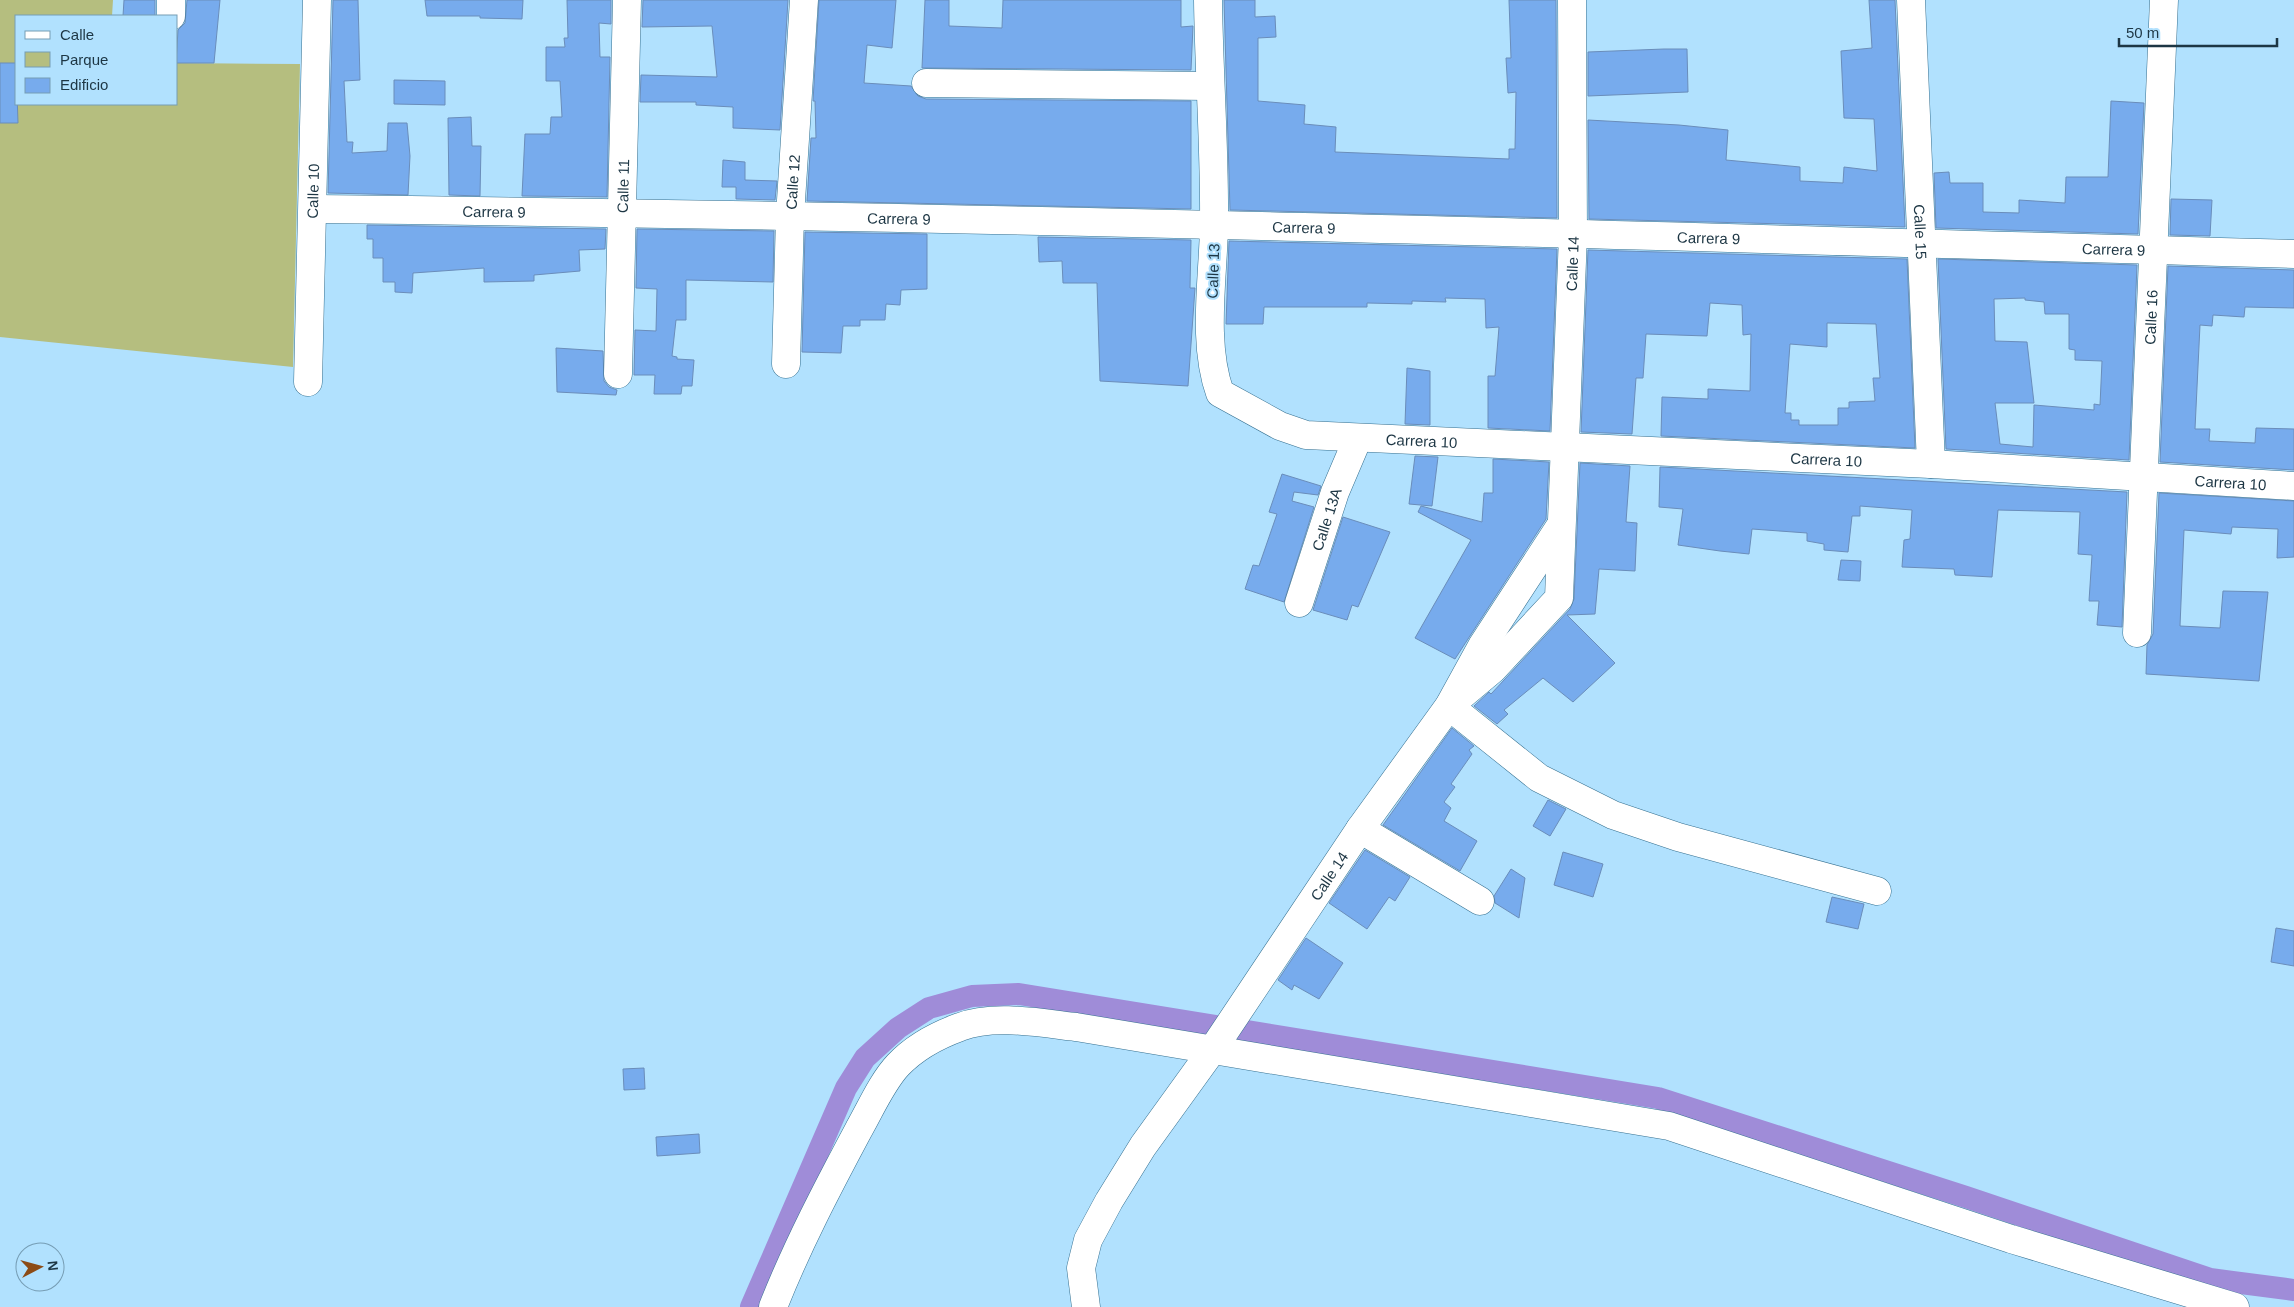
<svg xmlns="http://www.w3.org/2000/svg" width="2294" height="1307" viewBox="0 0 2294 1307" font-family="Arial,sans-serif">
	<style>
		.green { fill: #b5be7f }
		.lines { fill: none; stroke-linecap: round; stroke-linejoin: round }
		.canal { stroke: #9f8cd8; stroke-width: 22 }
		.building { fill: #77abed; stroke: #6a8dba; fill-rule: evenodd }
		.minor-casing { stroke: #357090; stroke-width: 29 }
		.minor { stroke: #fff; stroke-width: 28 }
		.labels { text-anchor: middle; dominant-baseline: central; stroke-width: 4; stroke-linejoin: round; paint-order: stroke }
		.street-label { font-size: 15px; fill: #1d3644; stroke: #b1e1fe }
	</style>
	<rect width="100%" height="100%" fill="#b1e1fe"/>
	<!-- green -->
	<path class="green" d="M 0,0 L 113,0 L 112,16 L 16,16 L 16,104 L 176,104 L 176,63 L 300,64 L 293,367 L 0,337 Z"/>
	<g class="lines">
		<!-- canal -->
		<path class="canal" d="M 751,1307 L 846,1088 L 865,1058 L 898,1028 L 929,1008 L 972,996 L 1019,994 L 1658,1098 L 1966,1197 L 2210,1279 L 2294,1290"/>
	</g>
	<!-- building -->
	<path class="building" d="M 124,0 L 155,0 L 155,16 L 123,16 Z
		M 187,0 L 220,0 L 214,63 L 176,63 L 178,30 L 185,23 Z
		M 333,0 L 358,0 L 360,80 L 344,81 L 347,142 L 353,142 L 352,153 L 387,151 L 388,123 L 407,123 L 410,156 L 408,195 L 328,193 Z
		M 425,0 L 523,0 L 522,19 L 480,18 L 480,16 L 427,16 Z
		M 567,0 L 611,0 L 611,24 L 599,23 L 600,57 L 610,57 L 607,197 L 522,196 L 525,134 L 550,134 L 551,117 L 562,117 L 560,81 L 546,81 L 546,47 L 565,47 L 564,38 L 568,38 Z
		M 643,0 L 788,0 L 780,130 L 733,128 L 733,107 L 696,105 L 696,102 L 640,102 L 641,75 L 717,77 L 712,26 L 642,27 Z
		M 819,0 L 896,0 L 892,48 L 867,45 L 864,83 L 911,86 L 918,96 L 926,99 L 1191,101 L 1191,209 L 807,201 L 811,138 L 816,138 L 815,101 L 813,101 Z
		M 925,0 L 949,0 L 949,26 L 1002,28 L 1003,0 L 1181,0 L 1181,27 L 1193,26 L 1191,70 L 922,68 Z
		M 1224,0 L 1255,0 L 1255,17 L 1275,16 L 1276,37 L 1258,38 L 1258,101 L 1305,105 L 1304,124 L 1336,127 L 1335,152 L 1509,159 L 1509,149 L 1515,149 L 1516,92 L 1508,93 L 1506,58 L 1511,58 L 1509,0 L 1556,0 L 1557,218 L 1230,210 Z
		M 1869,0 L 1895,0 L 1905,227 L 1589,219 L 1588,120 L 1679,125 L 1728,130 L 1726,160 L 1800,167 L 1800,181 L 1843,183 L 1844,167 L 1877,171 L 1874,119 L 1844,118 L 1841,51 L 1872,48 Z
		M 1664,49 L 1687,49 L 1688,92 L 1588,96 L 1588,52 Z
		M 0,63 L 16,63 L 18,123 L 0,123 Z
		M 394,80 L 445,81 L 445,105 L 394,104 Z
		M 2111,101 L 2144,103 L 2138,234 L 1936,228 L 1934,173 L 1949,172 L 1950,183 L 1983,183 L 1983,212 L 2019,213 L 2019,200 L 2065,203 L 2066,177 L 2108,177 Z
		M 471,117 L 472,146 L 481,146 L 480,196 L 449,195 L 448,118 Z
		M 723,160 L 745,162 L 745,180 L 777,181 L 775,200 L 736,199 L 736,187 L 722,187 Z
		M 2171,199 L 2212,200 L 2210,236 L 2170,235 Z
		M 367,225 L 606,229 L 605,249 L 579,250 L 580,271 L 534,275 L 534,281 L 484,282 L 484,268 L 413,273 L 412,293 L 395,292 L 395,282 L 383,282 L 383,258 L 373,258 L 373,239 L 367,239 Z
		M 637,229 L 774,231 L 773,282 L 686,280 L 686,320 L 676,320 L 672,356 L 677,357 L 677,359 L 694,360 L 692,386 L 682,386 L 681,394 L 654,394 L 655,375 L 634,375 L 635,330 L 656,331 L 657,289 L 636,288 Z
		M 805,232 L 927,234 L 927,289 L 901,290 L 900,305 L 886,304 L 885,320 L 860,320 L 860,326 L 843,326 L 841,353 L 802,352 Z
		M 1038,237 L 1191,240 L 1190,288 L 1195,288 L 1188,386 L 1100,381 L 1097,283 L 1063,283 L 1062,261 L 1039,262 Z
		M 1229,241 L 1557,249 L 1550,431 L 1488,428 L 1488,376 L 1495,376 L 1499,327 L 1486,328 L 1485,299 L 1445,298 L 1446,302 L 1412,301 L 1412,304 L 1367,303 L 1367,307 L 1264,307 L 1263,324 L 1226,324 Z
		M 1588,250 L 1907,259 L 1915,448 L 1661,436 L 1662,397 L 1708,399 L 1708,389 L 1750,391 L 1751,334 L 1743,335 L 1742,305 L 1710,303 L 1707,336 L 1646,334 L 1643,378 L 1636,378 L 1632,434 L 1581,432 ZM 1827,323 L 1876,324 L 1880,378 L 1873,378 L 1875,401 L 1849,402 L 1849,408 L 1838,408 L 1838,425 L 1799,425 L 1799,420 L 1791,420 L 1791,413 L 1785,413 L 1790,344 L 1827,347 Z
		M 1938,259 L 2137,265 L 2129,460 L 1946,449 ZM 2025,298 L 2025,300 L 2044,302 L 2045,314 L 2069,314 L 2069,349 L 2075,350 L 2075,360 L 2102,361 L 2100,405 L 2094,404 L 2094,410 L 2034,405 L 2033,447 L 2000,444 L 1995,403 L 2034,403 L 2027,342 L 1995,341 L 1994,299 Z
		M 2168,266 L 2294,270 L 2294,308 L 2245,307 L 2244,317 L 2213,315 L 2212,326 L 2200,325 L 2195,429 L 2210,429 L 2209,441 L 2255,443 L 2256,428 L 2294,429 L 2294,470 L 2160,462 Z
		M 556,348 L 603,351 L 604,381 L 609,387 L 617,390 L 616,395 L 557,392 Z
		M 1407,368 L 1430,371 L 1430,425 L 1405,424 Z
		M 1415,456 L 1438,457 L 1432,506 L 1409,504 Z
		M 1493,459 L 1549,462 L 1546,519 L 1455,659 L 1415,638 L 1471,540 L 1418,512 L 1421,506 L 1482,522 L 1484,493 L 1493,493 Z
		M 1580,463 L 1630,466 L 1626,522 L 1637,523 L 1635,571 L 1599,569 L 1595,614 L 1567,615 L 1615,663 L 1573,702 L 1543,678 L 1504,710 L 1508,714 L 1497,724 L 1474,706 L 1489,692 L 1491,694 L 1570,609 L 1574,599 Z
		M 1660,467 L 2127,492 L 2122,627 L 2097,625 L 2099,601 L 2089,601 L 2092,555 L 2078,554 L 2080,512 L 1998,510 L 1992,577 L 1955,575 L 1954,569 L 1902,567 L 1904,540 L 1910,539 L 1912,510 L 1860,506 L 1860,516 L 1852,516 L 1848,552 L 1824,550 L 1824,544 L 1807,541 L 1807,533 L 1752,529 L 1749,554 L 1720,551 L 1678,545 L 1683,509 L 1659,507 Z
		M 1282,474 L 1321,486 L 1318,495 L 1294,492 L 1292,501 L 1314,507 L 1284,602 L 1245,589 L 1253,565 L 1259,566 L 1277,514 L 1269,512 Z
		M 2159,493 L 2294,501 L 2294,557 L 2277,558 L 2278,529 L 2232,527 L 2231,534 L 2184,530 L 2180,626 L 2220,628 L 2223,591 L 2268,592 L 2259,681 L 2146,674 L 2147,645 L 2153,634 Z
		M 1343,517 L 1390,532 L 1358,607 L 1352,605 L 1347,620 L 1313,610 Z
		M 1841,560 L 1861,561 L 1860,581 L 1838,580 Z
		M 1452,728 L 1474,746 L 1469,750 L 1472,754 L 1451,784 L 1455,787 L 1444,802 L 1451,808 L 1444,821 L 1477,841 L 1460,871 L 1383,825 Z
		M 1548,800 L 1566,809 L 1550,836 L 1533,826 Z
		M 1365,850 L 1410,877 L 1395,901 L 1389,897 L 1367,929 L 1329,903 Z
		M 1563,852 L 1603,864 L 1593,897 L 1554,885 Z
		M 1511,869 L 1525,878 L 1519,918 L 1495,903 L 1494,896 Z
		M 1832,897 L 1864,904 L 1858,929 L 1826,922 Z
		M 2276,928 L 2294,931 L 2294,966 L 2271,962 Z
		M 1306,938 L 1343,963 L 1319,999 L 1294,985 L 1292,990 L 1278,980 Z
		M 644,1068 L 645,1089 L 624,1090 L 623,1069 Z
		M 699,1134 L 700,1153 L 657,1156 L 656,1137 Z"/>
	<g class="lines">
		<defs>
			<g id="minor">
				<path id="s1" d="M 1208,0 C 1209,76 1215,152 1214,227 C 1213,279 1202,343 1220,393 L 1280,426 L 1306,435 L 1931,464 L 2294,486"/>
				<path id="s2" d="M 1911,0 L 1931,464"/>
				<path d="M 171,16 L 171,0"/>
				<path d="M 926,83 L 1209,86"/>
				<path id="s3" d="M 313,209 C 973,216 1634,235 2294,254"/>
				<path id="s4" d="M 786,364 L 790,216 L 804,0"/>
				<path id="s5" d="M 618,374 L 627,0"/>
				<path id="s6" d="M 308,382 L 317,0"/>
				<path id="s7" d="M 1299,603 L 1335,492 L 1358,438"/>
				<path id="s8" d="M 2137,633 L 2164,0"/>
				<path id="s9" d="M 1462,695 L 1493,669 L 1559,598 L 1573,235 L 1572,0"/>
				<path d="M 1449,706 L 1539,778 L 1613,815 L 1678,837 L 1877,891"/>
				<path d="M 1360,829 L 1480,901"/>
				<path d="M 773,1307 C 797,1246 828,1187 859,1129 C 871,1108 882,1082 898,1065 C 914,1048 938,1035 960,1027 C 993,1014 1041,1023 1076,1027 L 1669,1126 L 2011,1239 L 2235,1307"/>
				<path id="s10" d="M 1086,1307 L 1081,1268 L 1088,1240 L 1109,1201 L 1143,1146 L 1213,1049 L 1360,829 L 1449,706 L 1482,646 L 1561,525"/>
			</g>
		</defs>
		<!-- minor casing -->
		<use href="#minor" class="minor-casing"/>
		<!-- minor -->
		<use href="#minor" class="minor"/>
	</g>
	<g class="labels">
		<!-- street labels -->
		<g class="street-label">
			<text stroke="none"><textPath href="#s4" startOffset="182">Calle 12</textPath></text>
			<text stroke="none"><textPath href="#s5" startOffset="188">Calle 11</textPath></text>
			<text stroke="none"><textPath href="#s6" startOffset="191">Calle 10</textPath></text>
			<text stroke="none"><textPath href="#s3" startOffset="181">Carrera 9</textPath></text>
			<text stroke="none"><textPath href="#s3" startOffset="586">Carrera 9</textPath></text>
			<text stroke="none"><textPath href="#s3" startOffset="991">Carrera 9</textPath></text>
			<text stroke="none"><textPath href="#s2" startOffset="232">Calle 15</textPath></text>
			<text stroke="none"><textPath href="#s3" startOffset="1396">Carrera 9</textPath></text>
			<text stroke="none"><textPath href="#s3" startOffset="1801">Carrera 9</textPath></text>
			<text stroke="none"><textPath href="#s9" startOffset="472">Calle 14</textPath></text>
			<text transform="translate(1213 271) rotate(-88)">Calle 13</text>
			<text stroke="none"><textPath href="#s8" startOffset="316">Calle 16</textPath></text>
			<text stroke="none"><textPath href="#s1" startOffset="606">Carrera 10</textPath></text>
			<text stroke="none"><textPath href="#s1" startOffset="1011">Carrera 10</textPath></text>
			<text stroke="none"><textPath href="#s1" startOffset="1416">Carrera 10</textPath></text>
			<text stroke="none"><textPath href="#s7" startOffset="88">Calle 13A</textPath></text>
			<text stroke="none"><textPath href="#s10" startOffset="505">Calle 14</textPath></text>
		</g>
	</g>
	<!-- legend -->
	<rect x="15" y="15" width="162" height="90" fill="#b1e1fe" stroke="#769db4"/>
	<rect x="25" y="31" width="25" height="8" fill="#ffffff" stroke="#769db4"/>
	<text x="60" y="40" font-size="15" fill="#1d3644">Calle</text>
	<rect x="25" y="52" width="25" height="15" fill="#b5be7f" stroke="#769db4"/>
	<text x="60" y="65" font-size="15" fill="#1d3644">Parque</text>
	<rect x="25" y="78" width="25" height="15" fill="#77abed" stroke="#769db4"/>
	<text x="60" y="90" font-size="15" fill="#1d3644">Edificio</text>
	<!-- north arrow -->
	<g transform="translate(40 1267) rotate(84)"><circle r="24" fill="#b1e1fe" stroke="#769db4"/>
	<path d="M0-4L9 19L0 12L-9 19Z" fill="#8c4b15"/>
	<text y="-8" font-size="14" font-weight="bold" text-anchor="middle" fill="#1d3644">N</text>
	</g>
	<!-- scale -->
	<path d="M2119 38v8h158v-8" fill="none" stroke="#1d3644" stroke-width="2.5"/>
	<text x="2126" y="38" font-size="15" fill="#1d3644" stroke="#b1e1fe" stroke-width="4" paint-order="stroke">50 m</text>
</svg>
